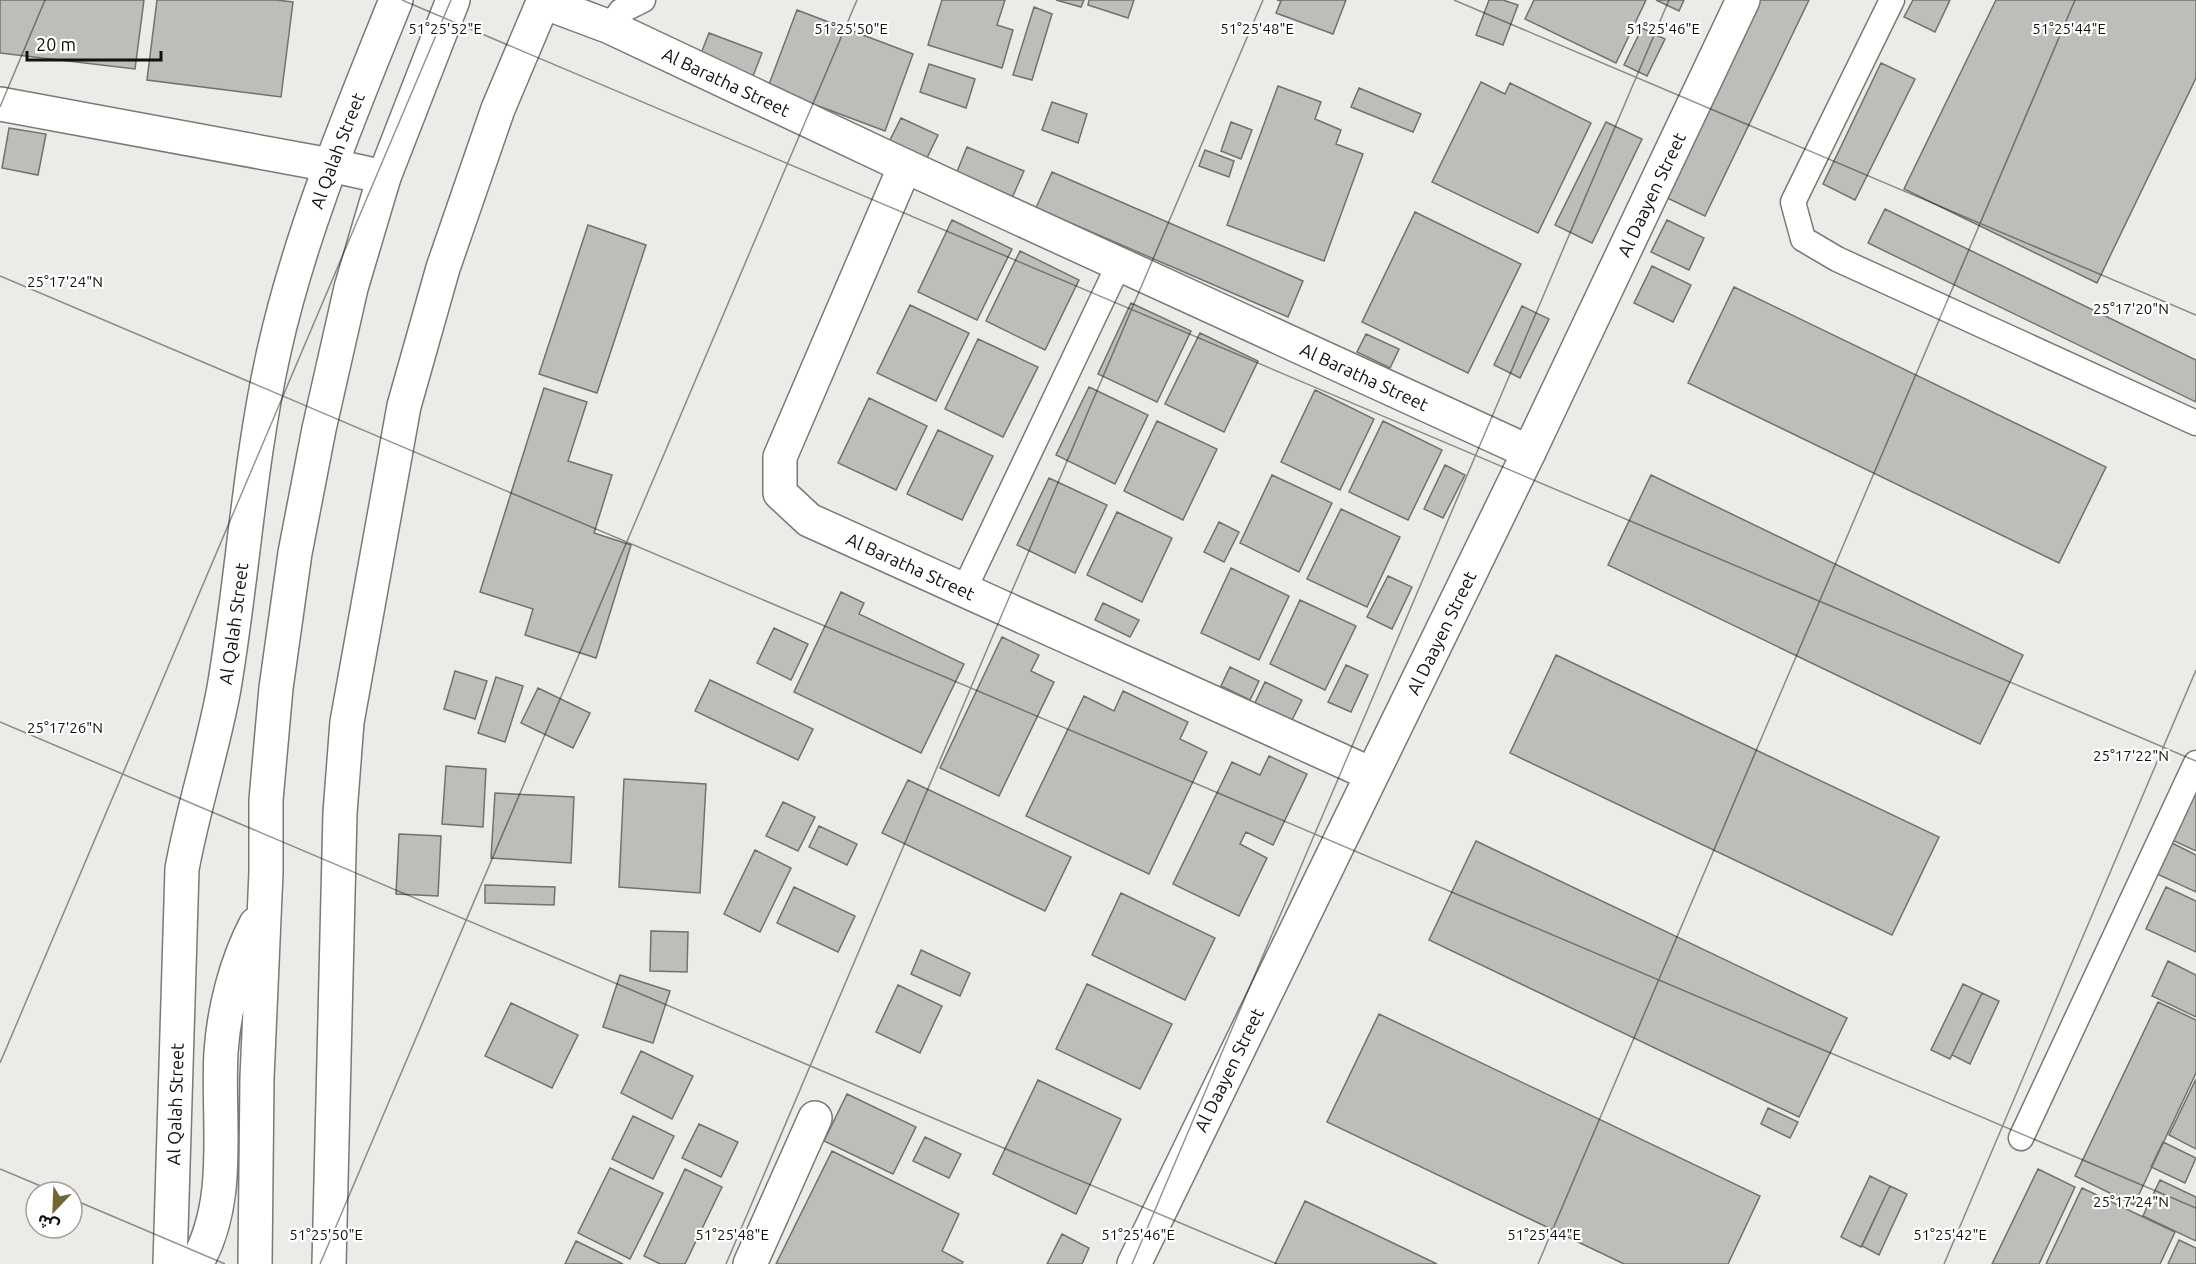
<svg xmlns="http://www.w3.org/2000/svg" width="2196" height="1264" viewBox="0 0 2196 1264" font-family="Ubuntu,'Noto Sans Arabic',sans-serif">
	<style>
		.building { fill: #bdbdb9; stroke: #72716d; stroke-width: 1.5 }
		.lines { fill: none; stroke-linecap: round; stroke-linejoin: round }
		.lane-casing { stroke: #797975; stroke-width: 27 }
		.street-casing { stroke: #797975; stroke-width: 36 }
		.secondary-casing { stroke: #797975; stroke-width: 36 }
		.lane { stroke: #fff; stroke-width: 24 }
		.street { stroke: #fff; stroke-width: 33 }
		.secondary { stroke: #fff; stroke-width: 33 }
		.ticks { fill: none; stroke: #121110; stroke-width: 1.5; stroke-opacity: 0.45 }
		.labels { text-anchor: middle; dominant-baseline: central; stroke-width: 4.5; stroke-linejoin: round; paint-order: stroke }
		.street-label { font-size: 18px; fill: #121110; stroke: #fff }
		.ticks-label { font-size: 15px; text-anchor: middle; fill: #121110; stroke: #fff; stroke-width: 4.5; stroke-linejoin: round; paint-order: stroke }
	</style>
	<rect width="100%" height="100%" fill="#ecebe7"/>
	<!-- building -->
	<path class="building" d="M 0,0 L 144,0 L 135,69 L 0,53 Z
		M 157,0 L 276,0 L 293,2 L 281,97 L 147,80 Z
		M 942,0 L 1005,0 L 997,25 L 1013,30 L 1002,68 L 928,45 Z
		M 1056,0 L 1084,0 L 1081,7 Z
		M 1089,0 L 1134,0 L 1128,18 L 1088,5 Z
		M 1277,0 L 1346,0 L 1333,34 L 1276,13 L 1281,1 Z
		M 1489,0 L 1503,0 L 1518,5 L 1503,45 L 1476,35 Z
		M 1534,0 L 1646,0 L 1616,63 L 1525,19 Z
		M 1656,0 L 1684,0 L 1679,11 Z
		M 1758,0 L 1809,0 L 1705,216 L 1663,196 Z
		M 1913,0 L 1950,0 L 1935,32 L 1904,17 Z
		M 1996,0 L 2196,0 L 2196,78 L 2097,283 L 1904,189 Z
		M 1034,7 L 1052,14 L 1032,80 L 1013,75 Z
		M 797,10 L 913,54 L 885,131 L 768,87 Z
		M 1642,28 L 1665,39 L 1647,76 L 1624,65 Z
		M 709,33 L 762,53 L 753,76 L 700,56 Z
		M 1881,63 L 1915,79 L 1855,200 L 1823,184 Z
		M 929,64 L 975,79 L 966,108 L 920,92 Z
		M 1481,82 L 1505,94 L 1510,83 L 1591,123 L 1538,233 L 1432,182 Z
		M 1278,86 L 1321,102 L 1315,119 L 1341,130 L 1336,144 L 1363,154 L 1324,261 L 1227,225 Z
		M 1359,88 L 1421,114 L 1413,132 L 1351,107 Z
		M 1052,102 L 1087,114 L 1078,143 L 1042,130 Z
		M 901,118 L 938,135 L 926,160 L 889,142 Z
		M 1231,122 L 1252,130 L 1241,159 L 1221,151 Z
		M 1606,122 L 1642,139 L 1592,243 L 1555,225 Z
		M 9,128 L 46,134 L 38,175 L 2,168 Z
		M 967,147 L 1024,171 L 1012,198 L 956,174 Z
		M 1205,150 L 1234,161 L 1229,177 L 1199,166 Z
		M 1052,172 L 1303,281 L 1288,317 L 1036,208 Z
		M 1885,209 L 2196,360 L 2196,402 L 1868,243 Z
		M 1415,212 L 1521,264 L 1468,373 L 1362,322 Z
		M 952,220 L 1012,249 L 977,320 L 918,292 Z
		M 1667,220 L 1704,238 L 1689,270 L 1651,252 Z
		M 588,225 L 646,245 L 597,393 L 539,374 Z
		M 1020,251 L 1079,280 L 1045,350 L 986,321 Z
		M 1652,266 L 1691,285 L 1673,322 L 1634,303 Z
		M 1734,287 L 2106,467 L 2059,563 L 1688,383 Z
		M 1131,303 L 1191,331 L 1157,402 L 1098,374 Z
		M 910,305 L 969,333 L 936,401 L 877,373 Z
		M 1522,306 L 1549,319 L 1520,378 L 1494,365 Z
		M 1200,333 L 1258,361 L 1224,432 L 1165,404 Z
		M 1366,334 L 1399,349 L 1390,368 L 1357,352 Z
		M 978,339 L 1038,367 L 1003,437 L 945,409 Z
		M 1089,387 L 1148,415 L 1115,484 L 1056,455 Z
		M 544,388 L 587,402 L 568,461 L 612,475 L 594,533 L 631,545 L 596,658 L 525,635 L 533,609 L 480,592 Z
		M 1315,390 L 1374,419 L 1340,490 L 1281,462 Z
		M 869,398 L 927,426 L 896,490 L 838,463 Z
		M 1157,421 L 1217,449 L 1183,520 L 1124,491 Z
		M 1383,421 L 1442,450 L 1408,520 L 1349,492 Z
		M 938,430 L 993,456 L 962,520 L 907,494 Z
		M 1445,465 L 1465,475 L 1443,518 L 1424,509 Z
		M 1272,475 L 1332,503 L 1299,572 L 1240,543 Z
		M 1651,475 L 2023,655 L 1980,744 L 1608,565 Z
		M 1049,478 L 1107,505 L 1075,573 L 1017,545 Z
		M 1341,509 L 1400,537 L 1367,607 L 1307,579 Z
		M 1117,512 L 1172,538 L 1142,602 L 1087,575 Z
		M 1219,522 L 1239,532 L 1224,562 L 1204,552 Z
		M 1231,568 L 1289,596 L 1259,660 L 1201,633 Z
		M 1388,576 L 1412,587 L 1392,629 L 1367,617 Z
		M 841,592 L 864,603 L 859,614 L 964,664 L 921,753 L 794,692 Z
		M 1300,600 L 1356,626 L 1325,690 L 1270,664 Z
		M 1103,603 L 1139,620 L 1130,637 L 1095,620 Z
		M 774,628 L 808,644 L 791,680 L 757,663 Z
		M 1002,637 L 1039,655 L 1031,671 L 1054,682 L 999,796 L 940,768 Z
		M 1556,655 L 1939,837 L 1892,935 L 1510,753 Z
		M 1346,665 L 1368,675 L 1351,712 L 1328,702 Z
		M 1230,667 L 1259,681 L 1250,700 L 1221,686 Z
		M 455,671 L 487,681 L 475,719 L 444,709 Z
		M 496,677 L 523,686 L 505,742 L 478,733 Z
		M 710,680 L 813,729 L 798,760 L 695,711 Z
		M 1265,682 L 1302,700 L 1291,722 L 1254,705 Z
		M 538,688 L 590,713 L 573,748 L 521,723 Z
		M 1123,691 L 1188,722 L 1180,739 L 1207,752 L 1149,874 L 1026,816 L 1084,696 L 1114,711 Z
		M 1269,756 L 1307,774 L 1273,845 L 1246,832 L 1240,844 L 1267,858 L 1239,916 L 1173,884 L 1232,762 L 1260,775 Z
		M 446,766 L 486,769 L 483,827 L 442,824 Z
		M 624,779 L 706,784 L 700,893 L 619,887 Z
		M 908,780 L 1071,857 L 1045,911 L 882,833 Z
		M 2196,786 L 2196,851 L 2170,839 Z
		M 495,793 L 574,797 L 571,863 L 491,858 Z
		M 783,802 L 815,817 L 798,851 L 766,836 Z
		M 819,826 L 857,844 L 847,865 L 809,847 Z
		M 399,834 L 441,836 L 438,896 L 396,894 Z
		M 1476,841 L 1847,1018 L 1799,1117 L 1429,940 Z
		M 2172,843 L 2196,855 L 2196,892 L 2157,874 Z
		M 755,850 L 791,868 L 760,932 L 724,914 Z
		M 485,885 L 555,887 L 554,905 L 485,903 Z
		M 794,887 L 855,916 L 838,952 L 777,923 Z
		M 2166,887 L 2196,901 L 2196,952 L 2146,929 Z
		M 1121,893 L 1215,938 L 1185,1000 L 1092,955 Z
		M 651,931 L 688,932 L 687,972 L 650,971 Z
		M 921,950 L 970,973 L 960,996 L 911,974 Z
		M 2168,961 L 2196,975 L 2196,1017 L 2152,996 Z
		M 620,975 L 670,991 L 653,1043 L 603,1027 Z
		M 1087,984 L 1172,1024 L 1140,1089 L 1056,1049 Z
		M 1963,984 L 1982,993 L 1950,1059 L 1931,1050 Z
		M 898,985 L 942,1006 L 920,1053 L 876,1032 Z
		M 1982,993 L 1999,1001 L 1970,1064 L 1952,1055 Z
		M 2158,1002 L 2196,1020 L 2196,1073 L 2134,1205 L 2075,1176 Z
		M 511,1003 L 578,1035 L 552,1088 L 485,1056 Z
		M 1379,1014 L 1760,1196 L 1728,1264 L 1624,1264 L 1327,1122 Z
		M 641,1051 L 693,1076 L 672,1119 L 621,1093 Z
		M 2196,1079 L 2196,1149 L 2169,1135 Z
		M 1038,1080 L 1121,1119 L 1076,1214 L 993,1174 Z
		M 847,1094 L 916,1127 L 893,1174 L 824,1141 Z
		M 1768,1108 L 1798,1122 L 1790,1138 L 1761,1124 Z
		M 633,1116 L 674,1136 L 653,1179 L 612,1159 Z
		M 699,1124 L 738,1142 L 721,1177 L 682,1158 Z
		M 925,1137 L 961,1154 L 949,1178 L 913,1161 Z
		M 2163,1142 L 2196,1158 L 2185,1183 L 2151,1167 Z
		M 832,1151 L 959,1214 L 942,1251 L 963,1262 L 962,1264 L 776,1264 Z
		M 610,1168 L 663,1193 L 630,1259 L 578,1233 Z
		M 685,1169 L 722,1187 L 685,1264 L 660,1264 L 644,1256 Z
		M 2038,1169 L 2075,1187 L 2039,1264 L 1992,1264 Z
		M 1870,1176 L 1890,1186 L 1861,1247 L 1841,1237 Z
		M 2160,1180 L 2196,1197 L 2196,1241 L 2143,1216 Z
		M 1890,1186 L 1907,1194 L 1879,1255 L 1862,1246 Z
		M 2082,1188 L 2175,1232 L 2160,1264 L 2046,1264 Z
		M 1305,1201 L 1437,1264 L 1275,1264 Z
		M 1062,1234 L 1089,1248 L 1082,1264 L 1047,1264 Z
		M 2179,1240 L 2196,1248 L 2196,1264 L 2168,1264 Z
		M 576,1241 L 623,1264 L 565,1264 Z"/>
	<g class="lines">
		<defs>
			<path id="lane" d="M 1892,0 L 1793,202 L 1803,239 L 1837,259 L 2196,423
				M 610,27 L 621,11 L 643,0
				M 964,590 L 1119,264
				M 2021,1138 L 2196,763"/>
			<g id="street">
				<path id="s1" d="M 543,2 L 610,27 L 905,166 L 1529,452"/>
				<path d="M 0,104 L 330,165 L 384,177"/>
				<path id="s2" d="M 905,166 L 780,457 L 780,493 L 809,520 L 1371,774"/>
				<path id="s3" d="M 170,1264 L 182,869 C 193,808 213,749 224,688 C 243,576 249,462 274,351 C 301,230 350,115 396,0"/>
				<path d="M 750,1264 L 815,1118"/>
				<path id="s4" d="M 1134,1264 L 1529,452 L 1743,0"/>
			</g>
			<path id="secondary" d="M 196,1264 C 233,1200 217,1123 221,1052 C 224,1009 236,962 256,924
				M 255,1264 L 257,1078 L 266,872 L 266,800 L 276,688 L 295,553 L 319,429 L 351,288 L 384,177 L 453,0
				M 329,1264 L 340,813 L 347,722 L 404,406 L 443,268 L 498,109 L 544,0"/>
		</defs>
		<!-- lane casing -->
		<use href="#lane" class="lane-casing"/>
		<!-- street casing -->
		<use href="#street" class="street-casing"/>
		<!-- secondary casing -->
		<use href="#secondary" class="secondary-casing"/>
		<!-- lane -->
		<use href="#lane" class="lane"/>
		<!-- street -->
		<use href="#street" class="street"/>
		<!-- secondary -->
		<use href="#secondary" class="secondary"/>
	</g>
	<!-- ticks -->
	<path class="ticks" d="M 402,0 L 2196,761M 1454,0 L 2196,315M 0,107 L 45,0M 0,276 L 2196,1208M 0,722 L 1277,1264M 0,1063 L 451,0M 0,1169 L 55,1192M 72,1199 L 225,1264M 320,1264 L 857,0M 726,1264 L 1263,0M 1132,1264 L 1669,0M 1538,1264 L 2075,0M 1944,1264 L 2196,670"/>
	<g class="labels">
		<!-- street labels -->
		<g class="street-label">
			<text stroke="none"><textPath href="#s1" startOffset="200">Al Baratha Street</textPath></text>
			<text stroke="none"><textPath href="#s3" startOffset="1132">Al Qalah Street</textPath></text>
			<text stroke="none"><textPath href="#s4" startOffset="1188">Al Daayen Street</textPath></text>
			<text stroke="none"><textPath href="#s1" startOffset="903">Al Baratha Street</textPath></text>
			<text stroke="none"><textPath href="#s2" startOffset="504">Al Baratha Street</textPath></text>
			<text stroke="none"><textPath href="#s3" startOffset="646">Al Qalah Street</textPath></text>
			<text stroke="none"><textPath href="#s4" startOffset="702">Al Daayen Street</textPath></text>
			<text stroke="none"><textPath href="#s4" startOffset="216">Al Daayen Street</textPath></text>
			<text stroke="none"><textPath href="#s3" startOffset="160">Al Qalah Street</textPath></text>
		</g>
	</g>
	<g class="ticks-label">
		<text x="445" y="34">51°25'52"E</text>
		<text x="851" y="34">51°25'50"E</text>
		<text x="1257" y="34">51°25'48"E</text>
		<text x="1663" y="34">51°25'46"E</text>
		<text x="2069" y="34">51°25'44"E</text>
		<text x="65" y="287">25°17'24"N</text>
		<text x="2131" y="314">25°17'20"N</text>
		<text x="65" y="733">25°17'26"N</text>
		<text x="2131" y="761">25°17'22"N</text>
		<text x="2131" y="1207">25°17'24"N</text>
		<text x="326" y="1240">51°25'50"E</text>
		<text x="732" y="1240">51°25'48"E</text>
		<text x="1138" y="1240">51°25'46"E</text>
		<text x="1544" y="1240">51°25'44"E</text>
		<text x="1950" y="1240">51°25'42"E</text>
	</g>
	<!-- north arrow -->
	<g transform="translate(54 1210) rotate(203)"><circle r="28" fill="#ffffff" stroke="#a0a09f" stroke-width="1.5"/>
	<path d="M0-4.5L10 22L0 15L-10 22Z" fill="#706734"/>
	<text y="-9" font-size="16" font-weight="bold" text-anchor="middle" fill="#121110">ش</text>
	</g>
	<!-- scale -->
	<path d="M27 51v9h134v-9" fill="none" stroke="#121110" stroke-width="3"/>
	<text x="36" y="51" font-size="18" fill="#121110" stroke="#ffffff" stroke-width="4.5" paint-order="stroke">20 m</text>
</svg>
